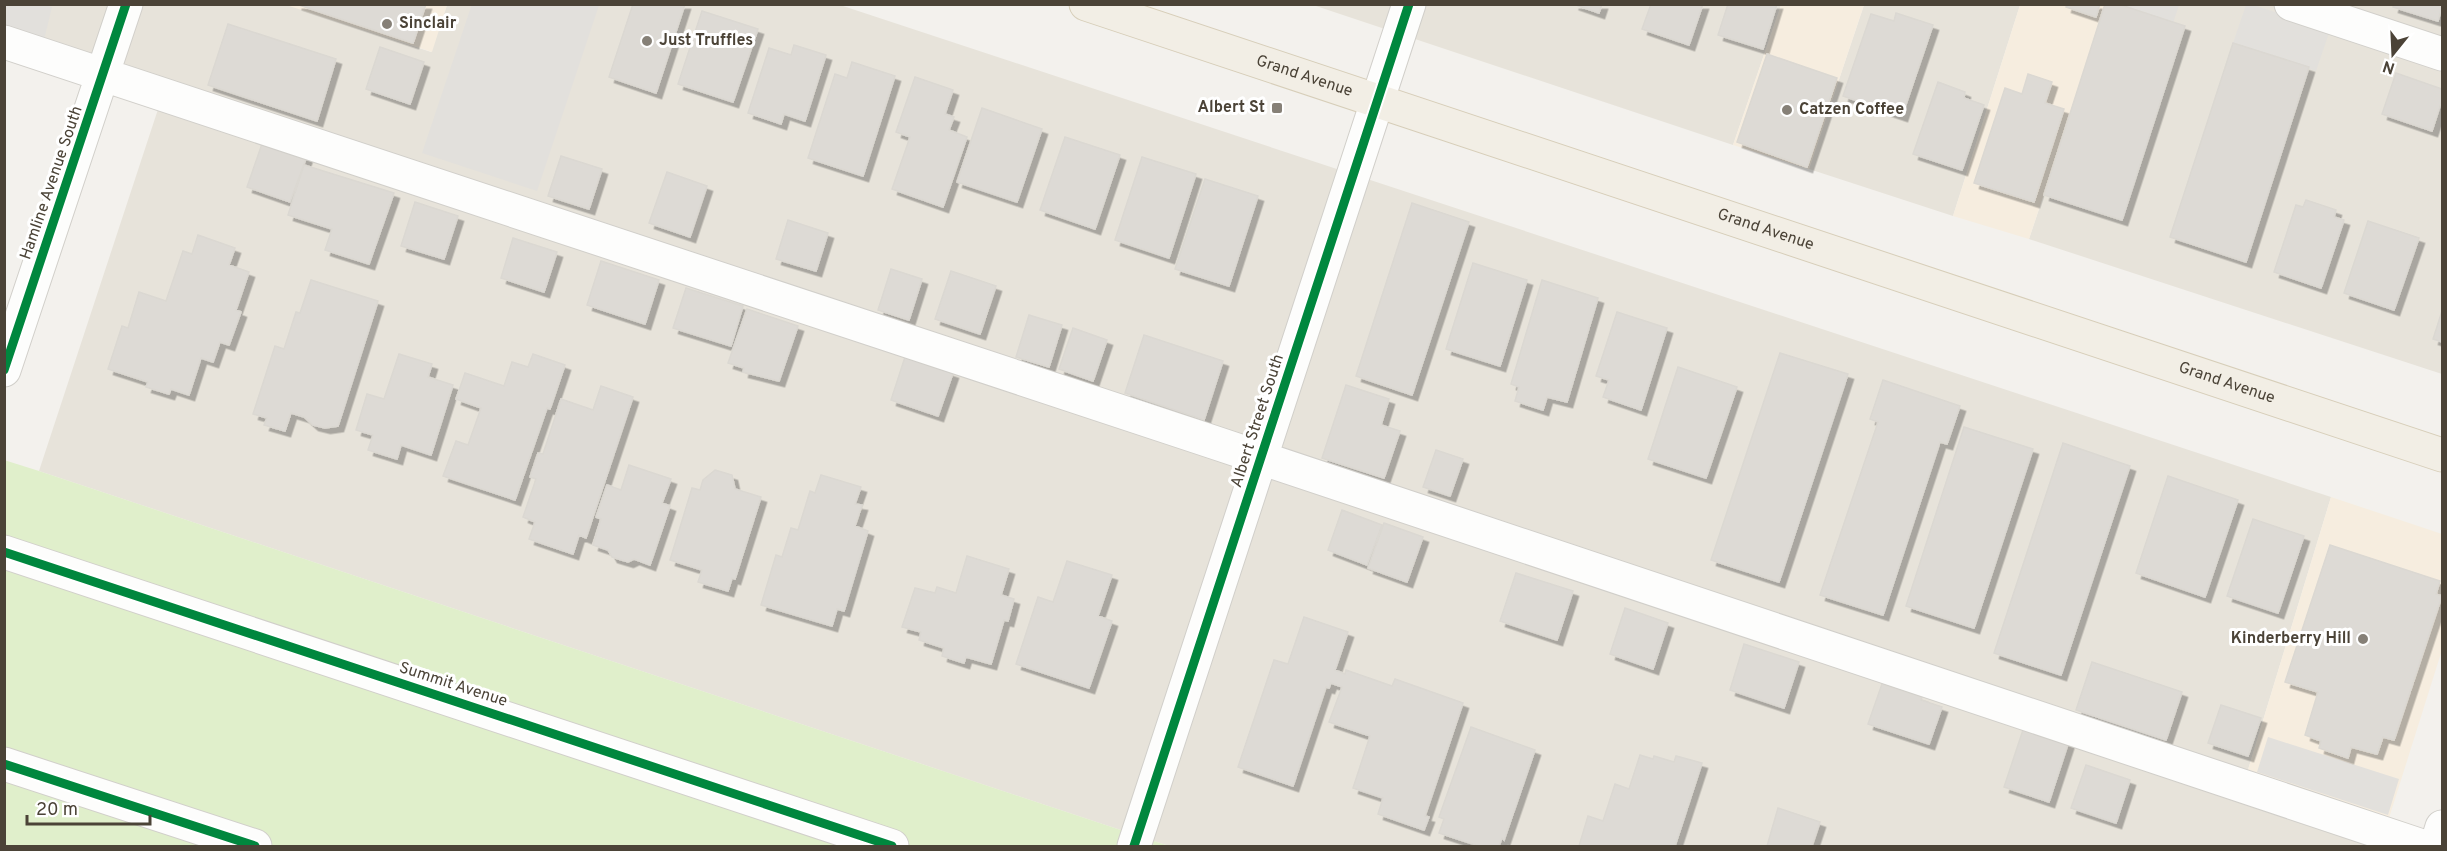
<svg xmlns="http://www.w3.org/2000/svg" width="2447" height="851" viewBox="0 0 2447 851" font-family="Overpass,sans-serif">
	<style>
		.residential { fill: #e7e3da }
		.commercial { fill: #f6eddf }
		.green { fill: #e0efcb }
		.parking { fill: #e2e0dc }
		.building { fill: #dddad5; stroke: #dbd8d2; stroke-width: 1.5; filter: url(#shadow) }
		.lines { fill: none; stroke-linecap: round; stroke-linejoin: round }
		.minor-casing { stroke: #d1cfca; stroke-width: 35 }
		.major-casing { stroke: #d7ceb9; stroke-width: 35 }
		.minor { stroke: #fdfdfc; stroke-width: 33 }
		.major { stroke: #f2eee5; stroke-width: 33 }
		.cycleway-casing { stroke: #fff; stroke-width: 13 }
		.cycleway { stroke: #00873e; stroke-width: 9 }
		.poi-dot { fill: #868077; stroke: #fff; stroke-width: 2 }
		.labels { text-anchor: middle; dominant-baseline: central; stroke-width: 6; stroke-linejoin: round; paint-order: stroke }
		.poi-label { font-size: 16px; font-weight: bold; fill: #4b4337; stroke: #fff; text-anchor: start }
		.street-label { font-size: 16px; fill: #4b4337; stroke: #fff }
	</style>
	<defs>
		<filter id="shadow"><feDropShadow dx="5.5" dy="5.5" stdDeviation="0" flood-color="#0004"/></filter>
	</defs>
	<rect width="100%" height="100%" fill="#f3f1ed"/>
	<!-- residential -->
	<path class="residential" d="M 286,4 L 431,52 L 447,5 L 840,5 L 2331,497 L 2247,773 L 2442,835 L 2442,846 L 1169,846 L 39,471 L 165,88 L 5,34 L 5,5 Z
		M 1313,5 L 1781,5 L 1733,145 Z
		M 1864,5 L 2020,5 L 1953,216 L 1809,169 Z
		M 2107,5 L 2442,5 L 2442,374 L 2029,239 Z"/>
	<!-- commercial -->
	<path class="commercial" d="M 286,5 L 447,5 L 432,52 Z
		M 1781,5 L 1864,5 L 1809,169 L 1733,145 Z
		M 2020,5 L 2107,5 L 2029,239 L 1953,216 Z
		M 2331,497 L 2442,534 L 2442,650 L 2389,818 L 2247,773 Z"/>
	<!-- green -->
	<path class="green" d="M 4,460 L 39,471 L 1169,846 L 5,846 Z"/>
	<!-- parking -->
	<path class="parking" d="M 472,4 L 599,5 L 537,191 L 422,153 Z
		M 5,5 L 44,5 L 52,7 L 43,44 L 5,31 Z
		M 2118,5 L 2179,5 L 2173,23 Z
		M 2246,5 L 2253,5 L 2330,30 L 2316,71 L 2233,43 Z
		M 2268,737 L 2399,779 L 2388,815 L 2257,772 Z"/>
	<!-- building -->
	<path class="building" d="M 296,4 L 426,4 L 413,43 Z
		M 633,4 L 685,4 L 656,93 L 609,77 Z
		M 1573,4 L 1602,4 L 1599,13 Z
		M 1651,4 L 1703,4 L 1689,45 L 1642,29 Z
		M 1728,4 L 1777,4 L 1763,49 L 1718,35 Z
		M 2067,4 L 2100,4 L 2096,17 L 2066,7 Z
		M 2105,4 L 2118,4 L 2185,26 L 2122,220 L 2044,195 Z
		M 2394,4 L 2442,4 L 2442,7 L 2438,21 L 2393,7 Z
		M 702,11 L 758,29 L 733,102 L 678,84 Z
		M 1896,13 L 1933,25 L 1902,116 L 1843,96 L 1871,14 L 1894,21 Z
		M 228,24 L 336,59 L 317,121 L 208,85 Z
		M 2233,43 L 2309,67 L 2246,262 L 2170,237 Z
		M 794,45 L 826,55 L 805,121 L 784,114 L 781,124 L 748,113 L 769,48 L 791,55 Z
		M 380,47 L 424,62 L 410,104 L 366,89 Z
		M 1767,54 L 1837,78 L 1807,167 L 1737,142 Z
		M 852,62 L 895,76 L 863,176 L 808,158 L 835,74 L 847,78 Z
		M 2396,73 L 2442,89 L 2442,100 L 2432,131 L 2382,114 Z
		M 2028,74 L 2052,82 L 2045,103 L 2064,109 L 2034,202 L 1974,183 L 2005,88 L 2022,94 Z
		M 915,77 L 953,90 L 945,114 L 954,117 L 949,130 L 967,137 L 943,207 L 892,189 L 910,137 L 896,132 Z
		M 1938,82 L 1965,92 L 1964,98 L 1984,105 L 1962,170 L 1913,154 Z
		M 982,108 L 1042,129 L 1017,202 L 957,182 Z
		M 1065,137 L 1120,155 L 1095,229 L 1040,210 Z
		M 263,141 L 307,156 L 290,202 L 247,187 Z
		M 561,156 L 602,169 L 589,209 L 548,196 Z
		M 1142,157 L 1196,174 L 1169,258 L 1115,240 Z
		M 304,165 L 394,193 L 369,264 L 325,250 L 332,229 L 288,215 Z
		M 667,172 L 707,186 L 690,237 L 649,223 Z
		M 1205,179 L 1258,196 L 1229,286 L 1175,269 Z
		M 2306,200 L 2336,210 L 2334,217 L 2344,220 L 2321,288 L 2274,272 L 2296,205 L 2303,207 Z
		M 415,202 L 458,216 L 444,259 L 401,246 Z
		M 1412,203 L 1469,222 L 1412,395 L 1356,376 Z
		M 788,220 L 828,233 L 816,271 L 776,259 Z
		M 2368,221 L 2419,238 L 2394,310 L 2344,293 Z
		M 198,235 L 235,248 L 229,265 L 249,272 L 236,310 L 241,312 L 229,345 L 220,342 L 213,362 L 201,358 L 189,395 L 171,389 L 169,394 L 146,387 L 148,382 L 108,369 L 122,326 L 128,328 L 139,292 L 166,301 L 183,251 L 192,254 Z
		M 513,238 L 557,252 L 544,292 L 501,278 Z
		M 601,261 L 659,280 L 645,324 L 587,305 Z
		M 1473,263 L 1527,280 L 1500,366 L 1446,349 Z
		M 891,269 L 922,279 L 909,320 L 878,310 Z
		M 951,271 L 996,286 L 980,334 L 935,319 Z
		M 311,280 L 378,301 L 338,426 L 325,428 L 313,425 L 304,417 L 291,413 L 285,431 L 264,425 L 267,418 L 253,414 L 275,346 L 284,349 L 296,312 L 300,313 Z
		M 1542,280 L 1598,298 L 1567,402 L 1547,397 L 1543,410 L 1515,401 L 1519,387 L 1511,384 Z
		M 686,288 L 743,306 L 731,346 L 673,328 Z
		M 747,309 L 798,326 L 779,381 L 743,372 L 744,368 L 728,363 Z
		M 2442,311 L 2442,342 L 2433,339 Z
		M 1617,312 L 1667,328 L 1641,410 L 1603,397 L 1609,380 L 1596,376 Z
		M 1029,315 L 1062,325 L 1049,367 L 1016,357 Z
		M 1073,328 L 1107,340 L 1093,381 L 1059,369 Z
		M 1144,335 L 1223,361 L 1204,420 L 1125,393 Z
		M 1780,353 L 1848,374 L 1779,582 L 1711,560 Z
		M 399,354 L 432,364 L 428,377 L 453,385 L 431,455 L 401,445 L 397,459 L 368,450 L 373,435 L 356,430 L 367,394 L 384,399 Z
		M 533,354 L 565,365 L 550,409 L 547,408 L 515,500 L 443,476 L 456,441 L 468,445 L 481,408 L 456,399 L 465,373 L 504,386 L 512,362 L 528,367 Z
		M 905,357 L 953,373 L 938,416 L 891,400 Z
		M 1678,367 L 1737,387 L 1706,478 L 1648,459 Z
		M 1883,380 L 1960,406 L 1947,444 L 1940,442 L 1883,615 L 1820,595 L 1878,422 L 1870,419 Z
		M 1346,385 L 1389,399 L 1381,425 L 1400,431 L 1384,478 L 1322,458 Z
		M 601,386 L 633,397 L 586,538 L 579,535 L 573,554 L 529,539 L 535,522 L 523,517 L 536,479 L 530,477 L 538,453 L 543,454 L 561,399 L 593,410 Z
		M 1964,427 L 2033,449 L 1974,628 L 1906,606 Z
		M 2063,443 L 2130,466 L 2061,675 L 1994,653 Z
		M 1436,450 L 1463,459 L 1450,496 L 1423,487 Z
		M 629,465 L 671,479 L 662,503 L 670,506 L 650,565 L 634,559 L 628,562 L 612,557 L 608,550 L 593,545 L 601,519 L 596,517 L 607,485 L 621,490 Z
		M 715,470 L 732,475 L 735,489 L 761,497 L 735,579 L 732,578 L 728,591 L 698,582 L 702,570 L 670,560 L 692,488 L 700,490 L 703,480 Z
		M 821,475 L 861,487 L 855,504 L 862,505 L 855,526 L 868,531 L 844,611 L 837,609 L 832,626 L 761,605 L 776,555 L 782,557 L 791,528 L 798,530 L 810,491 L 815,493 Z
		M 2168,476 L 2238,500 L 2205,597 L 2136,573 Z
		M 1342,510 L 1382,525 L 1367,565 L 1328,550 Z
		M 2253,519 L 2304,536 L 2278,613 L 2227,596 Z
		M 1384,523 L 1423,537 L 1407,582 L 1368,568 Z
		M 2330,545 L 2440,581 L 2436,594 L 2442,596 L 2394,740 L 2383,737 L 2377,754 L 2351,747 L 2348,758 L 2319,748 L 2321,741 L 2305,735 L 2318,692 L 2285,682 Z
		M 967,556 L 1009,569 L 1001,595 L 1014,599 L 1008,621 L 1004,620 L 991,664 L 966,657 L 964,663 L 942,656 L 944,648 L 919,640 L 921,632 L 902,627 L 915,588 L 935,593 L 937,587 L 956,593 Z
		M 1067,561 L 1112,575 L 1098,616 L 1112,621 L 1089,688 L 1016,664 L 1038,597 L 1053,602 Z
		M 1516,573 L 1573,591 L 1557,640 L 1500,621 Z
		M 1625,608 L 1668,623 L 1653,669 L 1610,654 Z
		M 1304,617 L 1348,632 L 1335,670 L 1345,674 L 1346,670 L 1392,686 L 1395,679 L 1463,703 L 1425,816 L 1429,817 L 1424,830 L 1378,814 L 1383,798 L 1353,788 L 1370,736 L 1329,722 L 1342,687 L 1331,683 L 1329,688 L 1326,687 L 1293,786 L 1238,767 L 1274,660 L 1288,664 Z
		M 1744,644 L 1799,662 L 1784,708 L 1730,690 Z
		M 2092,662 L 2182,692 L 2166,740 L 2076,710 Z
		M 1882,684 L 1922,697 L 1921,700 L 1942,707 L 1929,744 L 1868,724 Z
		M 2221,705 L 2261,718 L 2248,756 L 2208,743 Z
		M 1471,727 L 1535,750 L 1504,840 L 1502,838 L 1499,846 L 1479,846 L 1439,833 L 1444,819 L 1439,817 Z
		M 2024,727 L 2069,741 L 2049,802 L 2004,787 Z
		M 1640,755 L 1653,759 L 1654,756 L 1674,762 L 1676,756 L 1702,763 L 1675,846 L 1579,846 L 1588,816 L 1603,821 L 1615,784 L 1629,789 Z
		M 2086,765 L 2130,780 L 2116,823 L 2071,808 Z
		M 1778,808 L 1820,822 L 1812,846 L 1767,846 Z"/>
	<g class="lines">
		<defs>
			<path id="minor" d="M 2291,4 L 2442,54
				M 4,42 L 1213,442 L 2422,846
				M 4,370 L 126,4
				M 4,552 L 892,846
				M 4,764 L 255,846
				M 1134,846 L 1409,4
				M 2436,846 L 2442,827"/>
			<g id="major">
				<path id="s1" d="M 1086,4 L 2442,455"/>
			</g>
		</defs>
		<!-- minor casing -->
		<use href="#minor" class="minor-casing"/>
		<!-- major casing -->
		<use href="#major" class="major-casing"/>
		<!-- minor -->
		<use href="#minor" class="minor"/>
		<!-- major -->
		<use href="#major" class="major"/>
		<defs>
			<path id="cycleway" d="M 4,370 L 126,4
				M 4,552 L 892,846
				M 4,764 L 255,846
				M 1134,846 L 1409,4"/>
		</defs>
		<!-- cycleway casing -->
		<use href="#cycleway" class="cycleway-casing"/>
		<!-- cycleway -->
		<use href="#cycleway" class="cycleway"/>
	</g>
	<!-- markers -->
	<g class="poi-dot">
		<circle cx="387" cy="24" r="6"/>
		<circle cx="647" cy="41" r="6"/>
		<rect x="1271" y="102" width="12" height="12" rx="3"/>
		<circle cx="1787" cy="110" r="6"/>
		<circle cx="2363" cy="639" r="6"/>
	</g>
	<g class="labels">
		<!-- poi labels -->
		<g class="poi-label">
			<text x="399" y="24">Sinclair</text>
			<text x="659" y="41">Just Truffles</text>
			<text x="1265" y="108" text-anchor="end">Albert St</text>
			<text x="1799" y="110">Catzen Coffee</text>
			<text x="2351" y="639" text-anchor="end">Kinderberry Hill</text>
		</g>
		<!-- street labels -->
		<g class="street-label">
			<text stroke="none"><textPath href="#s1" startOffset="230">Grand Avenue</textPath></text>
			<text transform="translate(52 183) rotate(-71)">Hamline Avenue South</text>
			<text stroke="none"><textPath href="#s1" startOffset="716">Grand Avenue</textPath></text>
			<text stroke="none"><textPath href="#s1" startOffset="1202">Grand Avenue</textPath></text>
			<text transform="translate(1258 421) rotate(-72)">Albert Street South</text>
			<text transform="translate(453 685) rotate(18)">Summit Avenue</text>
		</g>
	</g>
	<!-- border -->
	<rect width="2447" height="851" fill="none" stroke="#4b4337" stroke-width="12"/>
	<!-- north arrow -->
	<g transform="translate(2393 54) rotate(198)" stroke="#ffffff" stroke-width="4.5" paint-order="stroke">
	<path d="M0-4.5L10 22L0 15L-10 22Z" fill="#4b4337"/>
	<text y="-9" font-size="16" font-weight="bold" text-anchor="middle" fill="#4b4337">N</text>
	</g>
	<!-- scale -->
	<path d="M27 815v9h123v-9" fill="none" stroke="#4b4337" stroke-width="3"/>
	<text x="36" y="815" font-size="18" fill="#4b4337" stroke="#ffffff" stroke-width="4.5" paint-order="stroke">20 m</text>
</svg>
